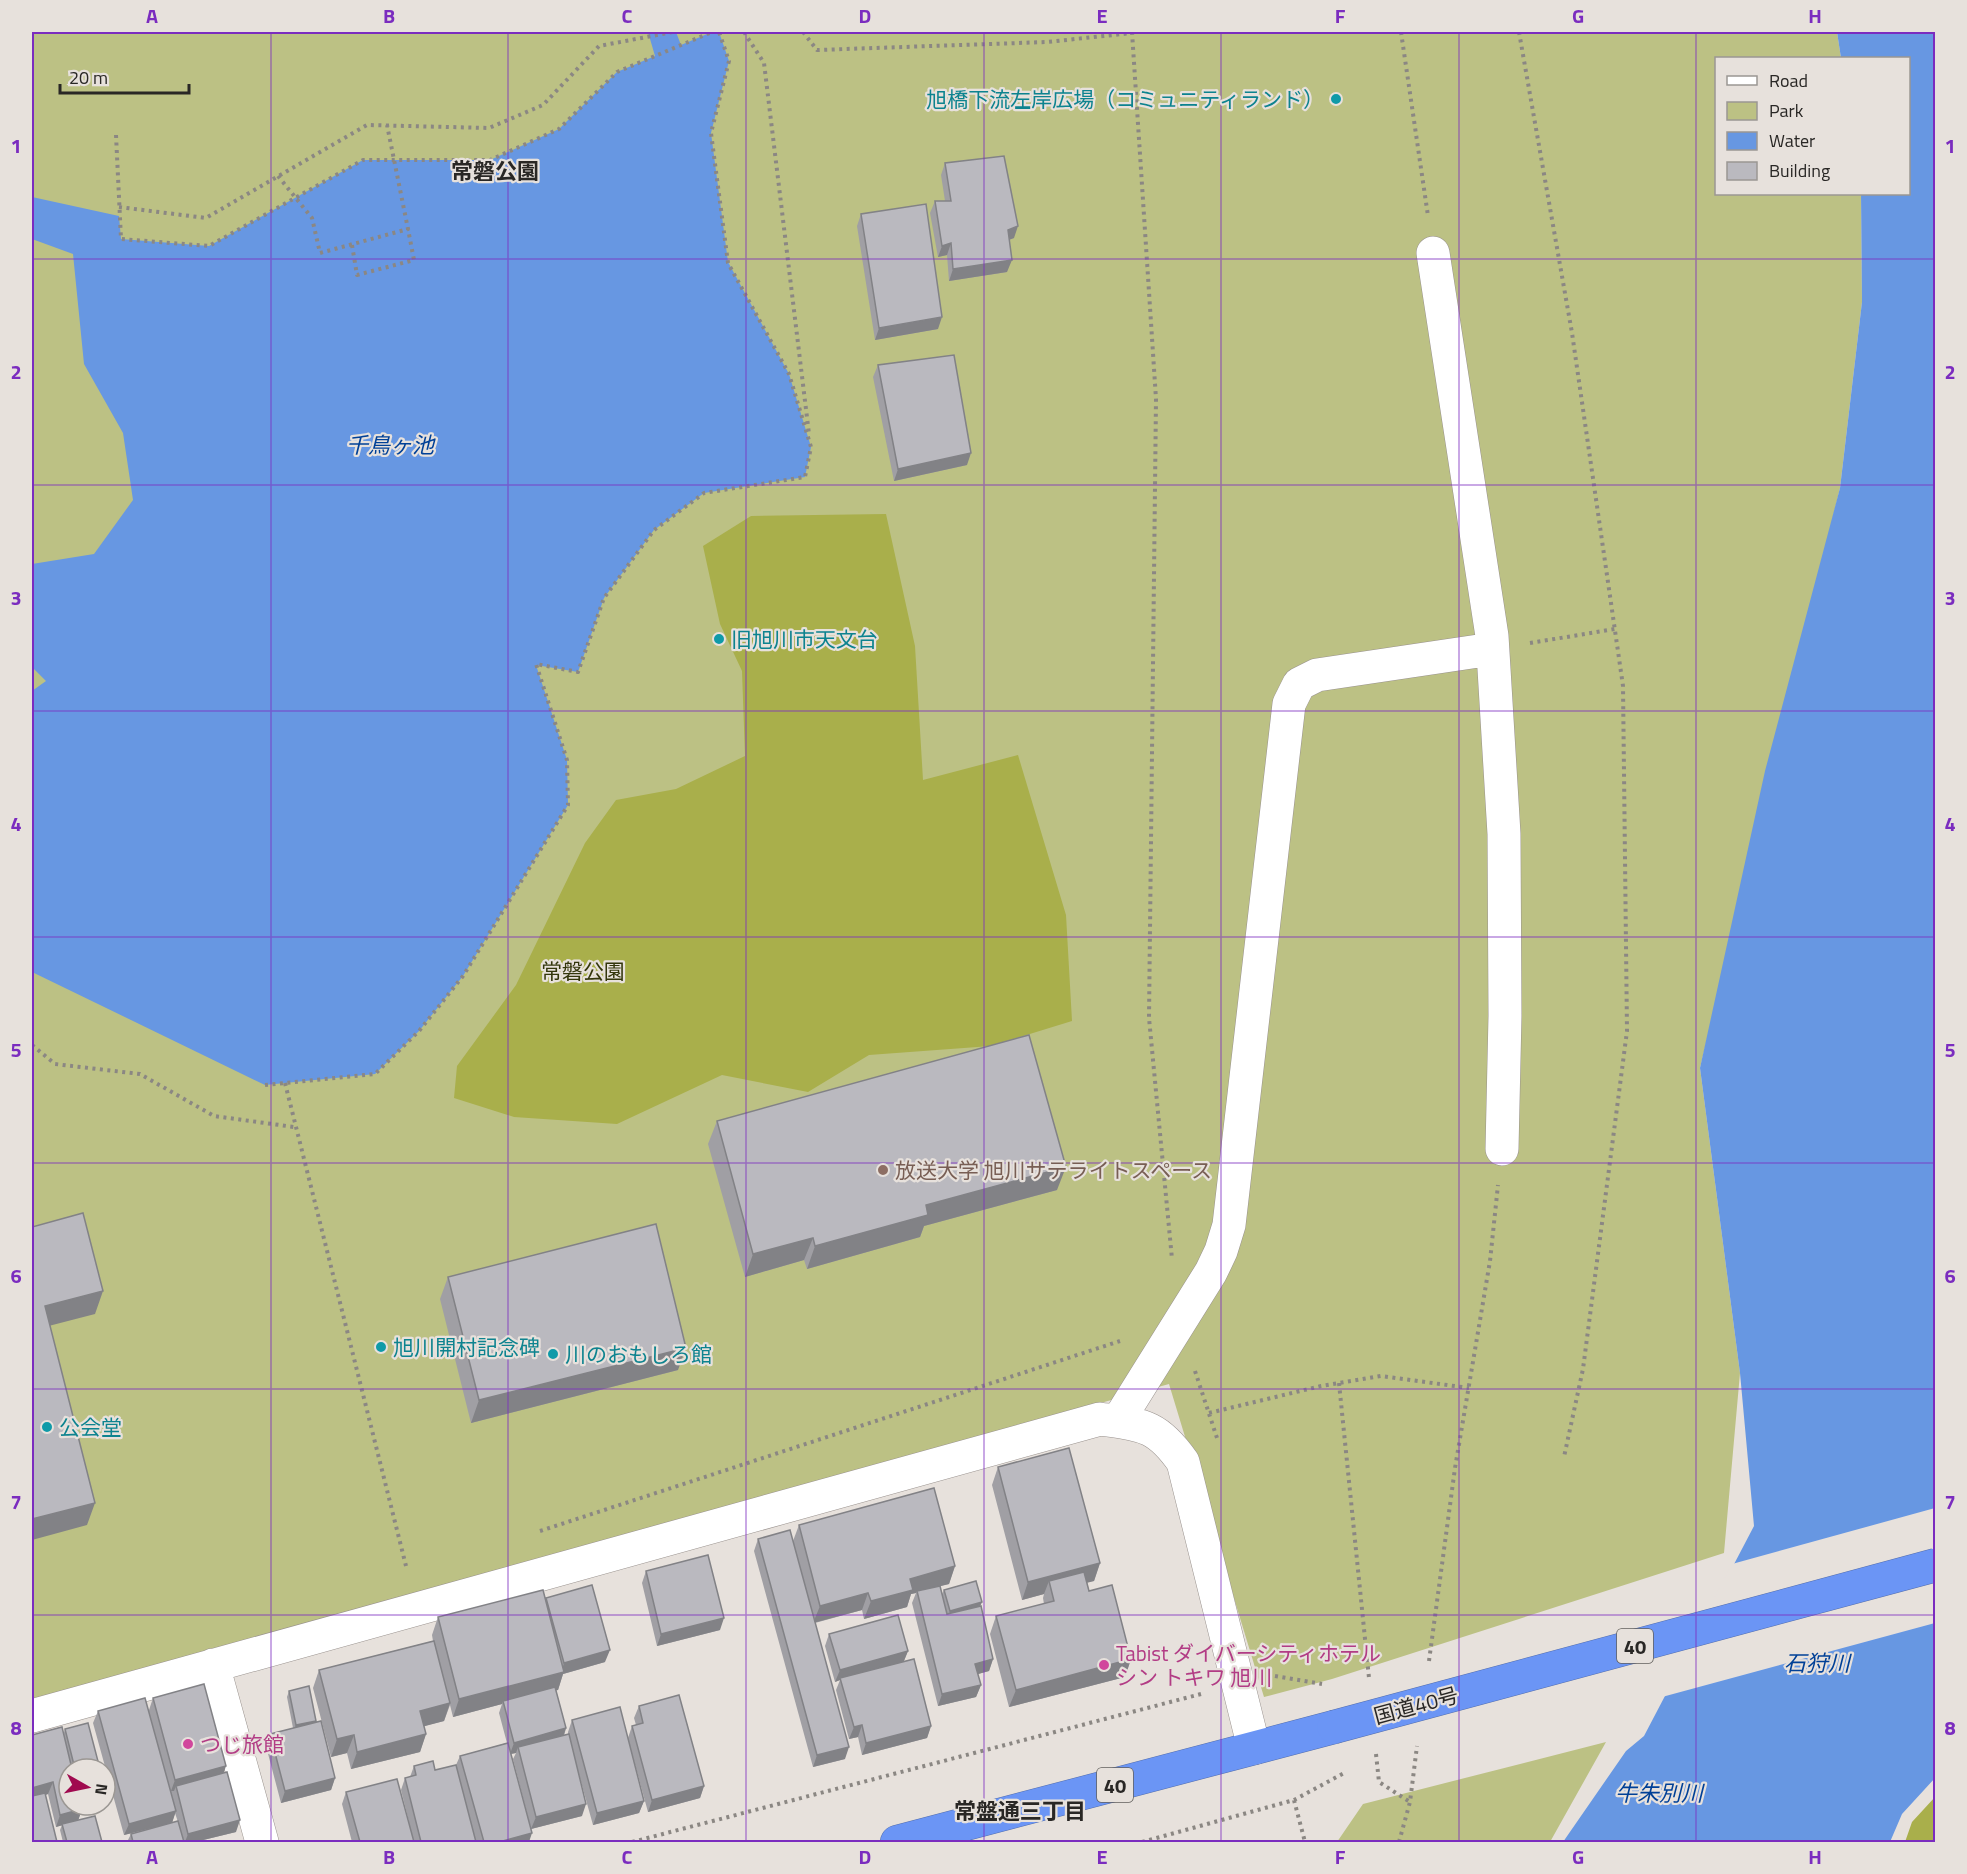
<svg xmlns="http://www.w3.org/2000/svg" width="1967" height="1874" viewBox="0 0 1967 1874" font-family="'Titillium Web','Noto Sans JP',sans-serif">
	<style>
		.green { fill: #bcc184 }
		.forest { fill: #a9af4b }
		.water { fill: #6797e2 }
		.pier { fill: #e7e1dc }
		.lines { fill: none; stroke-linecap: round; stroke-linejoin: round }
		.minor-casing { stroke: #99928e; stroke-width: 34 }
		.highway-casing { stroke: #546eac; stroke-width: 34 }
		.path { stroke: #8b8783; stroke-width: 4; stroke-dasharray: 3 4.5; stroke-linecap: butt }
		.minor { stroke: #fff; stroke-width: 33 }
		.highway { stroke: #6b95f5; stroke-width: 33 }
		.highway-bridge-casing { stroke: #546eac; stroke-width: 34; stroke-linecap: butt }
		.highway-bridge { stroke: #6b95f5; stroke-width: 33 }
		.wall { fill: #a09fa4 }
		.shaded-wall { fill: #828286 }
		.building { fill: #bab9bf; stroke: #828286; stroke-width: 1.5 }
		.grid { fill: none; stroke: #7b2cbf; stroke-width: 1.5; stroke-opacity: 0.55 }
		.culture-dot { fill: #0f9aa8; stroke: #e7e1dc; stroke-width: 2 }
		.education-dot { fill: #8d6e63; stroke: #e7e1dc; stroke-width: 2 }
		.hotel-dot { fill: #d1479c; stroke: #e7e1dc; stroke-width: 2 }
		.labels { text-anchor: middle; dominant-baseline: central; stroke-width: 4.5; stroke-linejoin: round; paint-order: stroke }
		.shield { fill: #e7e1dc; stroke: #625f5c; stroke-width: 1.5 }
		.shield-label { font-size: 20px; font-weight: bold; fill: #292725 }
		.culture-label { font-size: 21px; fill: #0d838f; stroke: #e7e1dc; text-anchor: start }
		.park-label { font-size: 21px; fill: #33360b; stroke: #e7e1dc }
		.education-label { font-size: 21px; fill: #785e54; stroke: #e7e1dc; text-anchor: start }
		.hotel-label { font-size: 21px; fill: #b23c85; stroke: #e7e1dc; text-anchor: start }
		.street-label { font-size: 21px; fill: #292725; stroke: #e7e1dc }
		.neighbourhood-label { font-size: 22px; font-weight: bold; fill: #292725; stroke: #e7e1dc }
		.water-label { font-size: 22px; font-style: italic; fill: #004097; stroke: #e7e1dc }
		.neatline { fill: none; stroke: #7b2cbf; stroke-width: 2 }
		.grid-label { font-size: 20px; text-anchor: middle; font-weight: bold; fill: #7b2cbf }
	</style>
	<rect width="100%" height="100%" fill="#e7e1dc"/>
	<!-- green -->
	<path class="green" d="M 32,32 L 1837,32 L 1841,58 L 1716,58 L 1716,194 L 1861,194 L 1862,302 L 1840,488 L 1700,1068 L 1740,1373 L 1724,1553 L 1332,1679 L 1264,1697 L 1169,1384 L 32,1700 Z
		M 1606,1742 L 1550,1842 L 1337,1842 L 1363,1804 Z"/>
	<!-- forest -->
	<path class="forest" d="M 886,514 L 915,646 L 923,780 L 1018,755 L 1066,915 L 1072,1021 L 991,1046 L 869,1055 L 808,1092 L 722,1075 L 617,1124 L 514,1117 L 454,1098 L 457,1066 L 516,985 L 585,843 L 616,800 L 676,789 L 745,756 L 742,671 L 720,624 L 703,546 L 751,516 Z
		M 1935,1797 L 1935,1842 L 1905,1842 L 1912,1822 Z"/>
	<!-- water -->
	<path class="water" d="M 648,32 L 676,32 L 681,45 L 712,32 L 719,32 L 729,61 L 711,133 L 728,262 L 789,374 L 811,447 L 805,477 L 704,493 L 654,530 L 604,598 L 578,672 L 536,665 L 567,760 L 568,805 L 463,976 L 419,1031 L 375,1074 L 265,1085 L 32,972 L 32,691 L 46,681 L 32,667 L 32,564 L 94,554 L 133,500 L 123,433 L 84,364 L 73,254 L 32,239 L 32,197 L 119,216 L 121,239 L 209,246 L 363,160 L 490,160 L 559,129 L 617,72 L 655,56 Z
		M 1837,32 L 1935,32 L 1935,1778 L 1902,1814 L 1890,1842 L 1563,1842 L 1626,1751 L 1644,1736 L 1754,1526 L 1740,1373 L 1700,1068 L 1765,771 L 1840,488 L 1862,302 L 1861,194 L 1908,194 L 1908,58 L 1841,58 Z"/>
	<!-- pier -->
	<path class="pier" d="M 1935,1508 L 1935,1623 L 1662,1697 L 1732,1564 Z"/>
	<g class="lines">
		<defs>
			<path id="minor" d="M 1433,253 L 1492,636 L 1504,834 L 1505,1016 L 1502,1149
				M 1118,1421 L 1211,1272 L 1221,1251 L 1229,1225 L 1289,704 L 1299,684 L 1317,675 L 1492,649
				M 213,1665 L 262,1842
				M 32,1716 L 1100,1419 C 1143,1425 1157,1425 1183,1462 L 1254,1748"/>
			<path id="highway" d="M 897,1842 L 1334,1727"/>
		</defs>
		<!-- minor casing -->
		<use href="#minor" class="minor-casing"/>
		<!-- highway casing -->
		<use href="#highway" class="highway-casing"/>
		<!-- path -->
		<path class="path" d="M 744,32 L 764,63 L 809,434
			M 803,32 L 817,50 L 1047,42 L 1132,33
			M 1132,32 L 1156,399 L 1149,1018 L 1172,1259
			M 1401,32 L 1428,216
			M 1519,32 L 1572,333 L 1623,686 L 1627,1031 L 1583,1369 L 1564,1457
			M 116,135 L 121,239 L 209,246 L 363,160 L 490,160 L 559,129 L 617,72 L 712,32
			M 278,176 L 312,218 L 320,253 L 408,229 L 387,125
			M 119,207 L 206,218 L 367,125 L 489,128 L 543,105 L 599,46 L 673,32
			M 352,245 L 357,275 L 414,260 L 408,229
			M 1530,643 L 1615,629
			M 32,1045 L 55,1064 L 140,1074 L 214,1116 L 294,1127
			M 285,1083 L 407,1570
			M 265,1085 L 375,1074 L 419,1031 L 463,976 L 568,805 L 567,760 L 536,664 L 578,672 L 604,598 L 654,530 L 704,493 L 805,477 L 811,447 L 789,374 L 728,263 L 711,133 L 729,61 L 719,32
			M 1195,1371 L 1217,1438
			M 1339,1383 L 1369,1678
			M 1209,1413 L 1321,1386 L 1381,1376 L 1469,1388
			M 540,1531 L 1120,1341
			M 1429,1661 L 1455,1468 L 1490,1261 L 1498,1185
			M 1275,1676 L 1322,1684
			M 1376,1754 L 1379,1782 L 1410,1802
			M 1294,1800 L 1305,1842
			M 632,1842 L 1201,1694
			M 1142,1842 L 1294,1800 L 1346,1772
			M 1399,1842 L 1410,1802 L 1417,1746"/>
		<!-- minor -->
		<use href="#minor" class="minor"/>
		<!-- highway -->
		<use href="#highway" class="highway"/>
		<defs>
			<path id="highway-bridge" d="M 1334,1727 L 1936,1565"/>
		</defs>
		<!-- highway-bridge casing -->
		<use href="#highway-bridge" class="highway-bridge-casing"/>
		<!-- highway-bridge -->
		<use href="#highway-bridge" class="highway-bridge"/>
	</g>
	<!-- wall -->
	<path class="wall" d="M 945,163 L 1014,238 L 1009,240 L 1007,272 L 949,281 L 947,255 L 938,257 L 930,213 L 935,201 L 945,201 L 941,175 Z
		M 861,214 L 938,329 L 875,340 L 857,226 Z
		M 878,365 L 967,465 L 894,481 L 873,377 Z
		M 717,1121 L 1057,1190 L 924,1226 L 920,1237 L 807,1269 L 804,1260 L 745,1277 L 708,1144 Z
		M 448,1277 L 678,1370 L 471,1423 L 440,1299 Z
		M 998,1467 L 1100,1563 L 1094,1581 L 1087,1582 L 1089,1591 L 1131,1659 L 1125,1677 L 1009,1707 L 990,1634 L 996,1616 L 1044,1604 L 1043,1598 L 1044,1594 L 1022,1600 L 992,1485 Z
		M 799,1525 L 955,1566 L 949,1584 L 940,1586 L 942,1594 L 944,1590 L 982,1602 L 980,1606 L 993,1659 L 989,1671 L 978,1674 L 981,1685 L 976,1697 L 938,1706 L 912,1603 L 916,1593 L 911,1594 L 907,1607 L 864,1619 L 862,1610 L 815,1623 L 845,1759 L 813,1767 L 754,1551 L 758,1539 L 793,1541 Z
		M 646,1571 L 720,1630 L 657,1646 L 642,1583 Z
		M 545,1599 L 605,1662 L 563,1674 L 558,1690 L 556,1690 L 566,1728 L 564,1736 L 568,1735 L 568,1732 L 572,1720 L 628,1738 L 632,1726 L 636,1725 L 634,1718 L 639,1706 L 704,1786 L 700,1798 L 648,1812 L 631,1750 L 644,1801 L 639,1813 L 593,1825 L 576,1764 L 582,1816 L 531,1829 L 513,1759 L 516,1753 L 511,1754 L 529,1842 L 352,1842 L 342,1804 L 346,1792 L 409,1822 L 401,1790 L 405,1778 L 410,1777 L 414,1766 L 435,1770 L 456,1765 L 460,1756 L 507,1743 L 499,1713 L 502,1704 L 453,1717 L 450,1705 L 444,1721 L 424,1726 L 426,1734 L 420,1752 L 351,1769 L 347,1753 L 331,1757 L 313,1688 L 319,1670 L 433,1641 L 432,1635 L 438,1617 Z
		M 829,1634 L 908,1651 L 904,1661 L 931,1726 L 927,1738 L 862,1755 L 858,1737 L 849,1739 L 836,1690 L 840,1680 L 835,1682 L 825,1646 Z
		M 289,1691 L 316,1721 L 315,1723 L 335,1778 L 331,1790 L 281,1803 L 266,1746 L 270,1734 L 293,1728 L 287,1697 Z
		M 153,1698 L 223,1773 L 236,1832 L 195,1842 L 127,1842 L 131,1834 L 178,1822 L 175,1813 L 172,1823 L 124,1835 L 93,1723 L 98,1711 L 149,1710 Z
		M 65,1729 L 100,1769 L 69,1769 L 69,1805 L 105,1805 L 108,1801 L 106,1807 L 83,1814 L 82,1810 L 78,1820 L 102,1842 L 63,1842 L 60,1830 L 62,1825 L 56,1827 L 48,1794 L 46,1795 L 32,1842 Z"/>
	<!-- shaded-wall -->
	<path class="shaded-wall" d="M 1018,226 L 1014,238 L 1003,242 L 1008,230 Z
		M 951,243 L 947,255 L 938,257 L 942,246 Z
		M 1012,260 L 1007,272 L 949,281 L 953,269 Z
		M 942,317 L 938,329 L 875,340 L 879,328 Z
		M 971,453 L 967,465 L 894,481 L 898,469 Z
		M 1066,1167 L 1057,1190 L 924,1226 L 920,1237 L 807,1269 L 815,1246 L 926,1205 Z
		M 813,1238 L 804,1260 L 745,1277 L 753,1254 Z
		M 103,1291 L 95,1314 L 37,1329 L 45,1306 Z
		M 686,1348 L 678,1370 L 471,1423 L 479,1400 Z
		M 95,1503 L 87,1525 L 32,1540 L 32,1519 Z
		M 1100,1563 L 1094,1581 L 1052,1592 L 1049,1581 L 1044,1594 L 1022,1600 L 1028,1582 Z
		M 955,1566 L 949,1584 L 917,1592 L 917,1591 L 916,1593 L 911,1594 L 907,1607 L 864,1619 L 871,1601 L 910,1579 Z
		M 868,1593 L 862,1610 L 813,1623 L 820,1606 Z
		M 982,1602 L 979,1608 L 948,1617 L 950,1611 Z
		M 724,1618 L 720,1630 L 657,1646 L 661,1634 Z
		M 610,1650 L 605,1662 L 563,1674 L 558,1690 L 504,1703 L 503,1701 L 502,1704 L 453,1717 L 459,1699 L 561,1673 L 564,1663 Z
		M 908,1651 L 903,1663 L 840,1678 L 840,1680 L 835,1682 L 840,1670 Z
		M 993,1659 L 989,1671 L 971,1676 L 975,1664 Z
		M 1131,1659 L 1125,1677 L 1009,1707 L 1016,1690 Z
		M 981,1685 L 976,1697 L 938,1706 L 942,1694 Z
		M 450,1703 L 444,1721 L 414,1729 L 420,1711 Z
		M 316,1721 L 314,1727 L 293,1731 L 296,1725 Z
		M 862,1725 L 858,1737 L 849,1739 L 854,1727 Z
		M 931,1726 L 927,1738 L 862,1755 L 866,1743 Z
		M 566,1728 L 562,1740 L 518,1747 L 516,1753 L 510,1754 L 514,1743 Z
		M 426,1734 L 420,1752 L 351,1769 L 357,1752 Z
		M 354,1735 L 347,1753 L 331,1757 L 337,1739 Z
		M 849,1747 L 845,1759 L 813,1767 L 817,1755 Z
		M 226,1766 L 222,1778 L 176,1786 L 174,1791 L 171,1791 L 175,1780 Z
		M 335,1778 L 331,1790 L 281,1803 L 285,1791 Z
		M 53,1782 L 48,1794 L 32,1798 L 32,1788 Z
		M 704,1786 L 700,1798 L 648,1812 L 652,1800 Z
		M 108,1801 L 106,1807 L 83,1814 L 85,1808 L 95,1805 L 105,1805 L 105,1802 Z
		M 644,1801 L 639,1813 L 593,1825 L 597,1813 Z
		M 586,1804 L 582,1816 L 531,1829 L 536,1817 Z
		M 82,1809 L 78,1821 L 56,1827 L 60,1815 Z
		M 176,1811 L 172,1823 L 124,1835 L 129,1824 Z
		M 240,1820 L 236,1832 L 195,1842 L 185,1842 L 188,1834 Z
		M 532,1833 L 529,1842 L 499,1842 Z"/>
	<!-- building -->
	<path class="building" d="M 1004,156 L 1018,226 L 1008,230 L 1012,260 L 953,269 L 951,243 L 942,246 L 935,201 L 951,201 L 945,163 Z
		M 926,204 L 942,317 L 879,328 L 861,214 Z
		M 954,355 L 971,453 L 898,469 L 878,365 Z
		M 1029,1035 L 1066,1167 L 926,1205 L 928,1215 L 815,1246 L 813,1238 L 753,1254 L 717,1121 Z
		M 83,1213 L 103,1291 L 45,1306 L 95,1503 L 32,1519 L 32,1227 Z
		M 656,1224 L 686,1348 L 479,1400 L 448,1277 Z
		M 1069,1448 L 1100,1563 L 1028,1582 L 998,1467 Z
		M 934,1488 L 955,1566 L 910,1579 L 913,1590 L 871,1601 L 868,1593 L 820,1606 L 799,1525 Z
		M 790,1530 L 849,1747 L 817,1755 L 758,1539 Z
		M 708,1555 L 724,1618 L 661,1634 L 646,1571 Z
		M 1084,1572 L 1089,1591 L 1112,1585 L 1131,1659 L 1016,1690 L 996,1616 L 1054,1601 L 1049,1581 Z
		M 976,1581 L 982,1602 L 950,1611 L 944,1590 Z
		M 592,1585 L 610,1650 L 564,1663 L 546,1598 Z
		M 940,1586 L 947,1614 L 981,1606 L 993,1659 L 975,1664 L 981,1685 L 942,1694 L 917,1591 Z
		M 543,1590 L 564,1672 L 459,1699 L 438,1617 Z
		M 898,1615 L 908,1651 L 840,1670 L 829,1634 Z
		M 434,1641 L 450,1703 L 420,1711 L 426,1734 L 357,1752 L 354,1735 L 337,1739 L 319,1670 Z
		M 914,1659 L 931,1726 L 866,1743 L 862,1725 L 854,1727 L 840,1678 Z
		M 204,1684 L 226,1766 L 175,1780 L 153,1698 Z
		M 309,1686 L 316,1721 L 296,1725 L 289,1691 Z
		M 555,1687 L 566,1728 L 514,1743 L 503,1701 Z
		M 679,1695 L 704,1786 L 652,1800 L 632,1726 L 643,1723 L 639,1706 Z
		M 145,1698 L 176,1811 L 129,1824 L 98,1711 Z
		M 620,1707 L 644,1801 L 597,1813 L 572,1720 Z
		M 321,1721 L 335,1778 L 285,1791 L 270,1734 Z
		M 88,1723 L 100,1769 L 75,1769 L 65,1729 Z
		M 62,1727 L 72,1769 L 69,1769 L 69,1805 L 81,1805 L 82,1809 L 60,1815 L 53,1782 L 32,1788 L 32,1735 Z
		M 569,1734 L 586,1804 L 536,1817 L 518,1747 Z
		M 508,1743 L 532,1833 L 499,1842 L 484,1842 L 460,1756 Z
		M 433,1761 L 435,1770 L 456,1765 L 476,1842 L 421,1842 L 405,1778 L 416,1775 L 414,1766 Z
		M 227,1772 L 240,1820 L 188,1834 L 176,1786 Z
		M 397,1779 L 414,1842 L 360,1842 L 346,1792 Z
		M 105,1788 L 108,1801 L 105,1802 Z
		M 45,1793 L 57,1842 L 32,1842 L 32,1796 Z
		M 84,1805 L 95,1805 L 85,1808 Z
		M 95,1816 L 102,1842 L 67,1842 L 62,1824 Z
		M 178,1821 L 184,1842 L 133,1842 L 131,1834 Z"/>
	<!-- grid -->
	<path class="grid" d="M 271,32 L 271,1842M 508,32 L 508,1842M 746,32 L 746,1842M 984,32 L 984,1842M 1221,32 L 1221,1842M 1459,32 L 1459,1842M 1696,32 L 1696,1842M 32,259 L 1936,259M 32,485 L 1936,485M 32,711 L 1936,711M 32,937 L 1936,937M 32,1163 L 1936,1163M 32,1389 L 1936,1389M 32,1615 L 1936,1615"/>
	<!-- markers -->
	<g class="culture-dot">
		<circle cx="1336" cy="99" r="6"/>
		<circle cx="719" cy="639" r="6"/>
		<circle cx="381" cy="1347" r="6"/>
		<circle cx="553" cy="1354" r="6"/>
		<circle cx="47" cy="1427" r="6"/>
	</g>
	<circle class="education-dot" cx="883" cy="1170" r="6"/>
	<g class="hotel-dot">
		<circle cx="1104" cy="1665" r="6"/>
		<circle cx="188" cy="1744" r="6"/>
	</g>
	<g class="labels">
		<!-- shield labels -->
		<g class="shield">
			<rect x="1617" y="1629" width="36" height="34" rx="4.5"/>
			<rect x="1097" y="1768" width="36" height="34" rx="4.5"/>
		</g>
		<g class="shield-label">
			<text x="1635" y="1646">40</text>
			<text x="1115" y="1785">40</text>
		</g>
		<!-- culture labels -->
		<g class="culture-label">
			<text x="1324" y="99" text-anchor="end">旭橋下流左岸広場（コミュニティランド）</text>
			<text x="731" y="639">旧旭川市天文台</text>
			<text x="393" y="1347">旭川開村記念碑</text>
			<text x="565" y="1354">川のおもしろ館</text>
			<text x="59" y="1427">公会堂</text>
		</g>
		<!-- park labels -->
		<g class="park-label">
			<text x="583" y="971">常磐公園</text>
		</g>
		<!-- education labels -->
		<g class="education-label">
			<text x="895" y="1170">放送大学 旭川サテライトスペース</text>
		</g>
		<!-- hotel labels -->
		<g class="hotel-label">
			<text x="1116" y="1653">Tabist ダイバーシティホテル<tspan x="1116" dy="24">シン トキワ 旭川</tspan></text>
			<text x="200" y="1744">つじ旅館</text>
		</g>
		<!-- street labels -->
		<g class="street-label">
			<text transform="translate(1416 1705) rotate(-15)">国道40号</text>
		</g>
		<!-- neighbourhood labels -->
		<g class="neighbourhood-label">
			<text x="495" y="171">常磐公園</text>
			<text x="1020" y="1811">常盤通三丁目</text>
		</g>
		<!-- water labels -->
		<g class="water-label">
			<text x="390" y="445">千鳥ヶ池</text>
			<text x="1817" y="1663">石狩川</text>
			<text x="1659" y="1793">牛朱別川</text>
		</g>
	</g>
	<!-- border -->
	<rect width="1967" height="1874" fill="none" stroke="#e7e1dc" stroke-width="66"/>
	<!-- legend -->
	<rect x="1715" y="57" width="195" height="138" fill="#e7e1dc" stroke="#9b9793" stroke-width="1.5"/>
	<rect x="1727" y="76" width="30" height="9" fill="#ffffff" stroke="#9b9793" stroke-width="1.5"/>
	<text x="1769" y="87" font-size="18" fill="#292725">Road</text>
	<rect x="1727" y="102" width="30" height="18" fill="#bcc184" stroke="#9b9793" stroke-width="1.5"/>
	<text x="1769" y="117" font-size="18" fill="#292725">Park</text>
	<rect x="1727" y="132" width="30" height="18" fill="#6797e2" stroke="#9b9793" stroke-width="1.5"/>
	<text x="1769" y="147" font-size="18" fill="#292725">Water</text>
	<rect x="1727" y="162" width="30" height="18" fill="#bab9bf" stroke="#9b9793" stroke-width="1.5"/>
	<text x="1769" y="177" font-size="18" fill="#292725">Building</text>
	<!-- north arrow -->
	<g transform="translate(87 1787) rotate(99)"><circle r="28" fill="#e7e1dc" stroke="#9b9793" stroke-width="1.5"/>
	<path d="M0-4.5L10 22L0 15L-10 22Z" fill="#a00a4f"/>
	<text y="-9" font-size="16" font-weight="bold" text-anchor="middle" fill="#292725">N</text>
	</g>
	<!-- scale -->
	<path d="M60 84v9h129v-9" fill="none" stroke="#292725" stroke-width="3"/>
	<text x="69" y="84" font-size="18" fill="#292725" stroke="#e7e1dc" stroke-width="4.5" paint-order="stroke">20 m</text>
	<rect x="33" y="33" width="1901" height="1808" class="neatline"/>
	<g class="grid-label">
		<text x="152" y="23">A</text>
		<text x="389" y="23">B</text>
		<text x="627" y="23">C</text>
		<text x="865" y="23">D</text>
		<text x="1102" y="23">E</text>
		<text x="1340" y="23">F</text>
		<text x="1578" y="23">G</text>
		<text x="1815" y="23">H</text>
		<text x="16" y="153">1</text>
		<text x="1950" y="153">1</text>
		<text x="16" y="379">2</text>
		<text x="1950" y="379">2</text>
		<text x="16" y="605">3</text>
		<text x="1950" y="605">3</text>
		<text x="16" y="831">4</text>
		<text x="1950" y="831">4</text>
		<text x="16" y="1057">5</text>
		<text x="1950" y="1057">5</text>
		<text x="16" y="1283">6</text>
		<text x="1950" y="1283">6</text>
		<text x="16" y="1509">7</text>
		<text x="1950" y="1509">7</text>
		<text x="16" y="1735">8</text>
		<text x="1950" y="1735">8</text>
		<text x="152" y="1864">A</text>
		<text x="389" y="1864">B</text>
		<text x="627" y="1864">C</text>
		<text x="865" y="1864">D</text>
		<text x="1102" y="1864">E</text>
		<text x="1340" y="1864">F</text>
		<text x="1578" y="1864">G</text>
		<text x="1815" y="1864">H</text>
	</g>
</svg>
